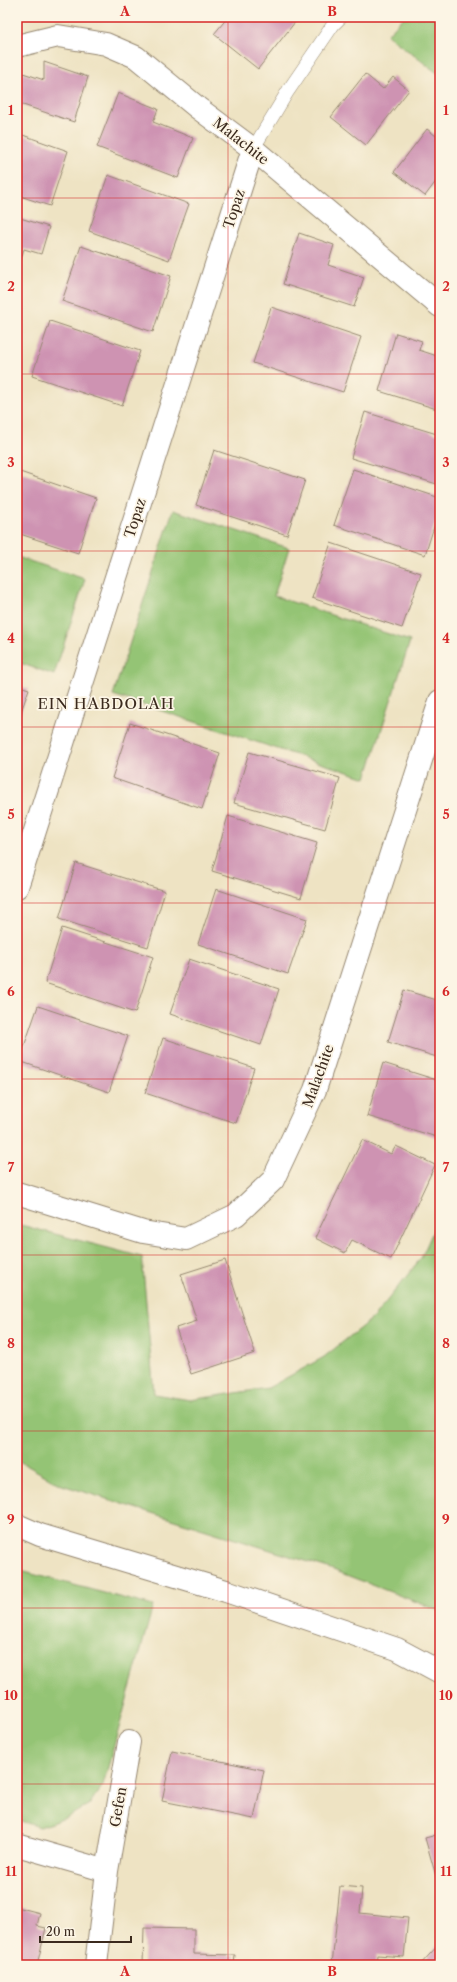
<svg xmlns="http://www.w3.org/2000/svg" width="457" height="1982" viewBox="0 0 457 1982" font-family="'Libre Caslon Text',serif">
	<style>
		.green { fill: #94c474; stroke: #687749 }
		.building { fill: #ce93b2 }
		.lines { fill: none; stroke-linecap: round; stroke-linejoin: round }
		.lane-casing { stroke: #948670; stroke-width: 14 }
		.street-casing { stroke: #948670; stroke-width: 24 }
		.secondary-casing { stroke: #948670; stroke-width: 24 }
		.lane { stroke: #fff; stroke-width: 13 }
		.street { stroke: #fff; stroke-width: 22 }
		.secondary { stroke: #fff; stroke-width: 22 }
		.grid { fill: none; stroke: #d62828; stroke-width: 1; stroke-opacity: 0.55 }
		.labels { text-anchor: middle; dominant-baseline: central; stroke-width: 3.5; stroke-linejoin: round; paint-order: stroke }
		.street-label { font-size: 14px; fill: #3b2a1e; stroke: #fcf5e5 }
		.neighbourhood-label { font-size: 15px; letter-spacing: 1px; fill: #3b2a1e; stroke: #fcf5e5 }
		.neatline { fill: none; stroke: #d62828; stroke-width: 1.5 }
		.grid-label { font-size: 13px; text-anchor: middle; font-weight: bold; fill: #d62828 }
	</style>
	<rect width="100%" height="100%" fill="#fcf5e5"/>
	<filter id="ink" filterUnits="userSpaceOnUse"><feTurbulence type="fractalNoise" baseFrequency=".025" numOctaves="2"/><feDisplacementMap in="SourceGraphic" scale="8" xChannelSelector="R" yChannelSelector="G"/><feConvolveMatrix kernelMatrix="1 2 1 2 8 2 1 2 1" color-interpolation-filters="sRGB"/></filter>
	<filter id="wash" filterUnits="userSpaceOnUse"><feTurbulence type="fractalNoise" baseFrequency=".012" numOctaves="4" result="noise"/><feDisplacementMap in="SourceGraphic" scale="16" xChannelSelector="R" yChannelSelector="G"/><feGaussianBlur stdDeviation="0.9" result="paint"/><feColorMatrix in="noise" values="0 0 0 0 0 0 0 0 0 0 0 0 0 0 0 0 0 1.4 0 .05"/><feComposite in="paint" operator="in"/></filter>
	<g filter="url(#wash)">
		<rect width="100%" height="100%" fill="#eee3c3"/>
		<!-- green -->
		<path class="green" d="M 404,17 L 440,17 L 440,75 L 387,35 Z
			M 173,510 L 289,548 L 274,596 L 410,641 L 366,778 L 113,695 Z
			M 17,557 L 85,579 L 54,675 L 17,662 Z
			M 440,1216 L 440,1611 L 328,1568 L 62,1485 L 17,1460 L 17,1224 L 142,1257 L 154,1394 L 190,1400 L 268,1388 L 324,1357 L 374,1317 L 421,1258 Z
			M 17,1570 L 153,1606 L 103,1785 L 91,1803 L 68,1817 L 40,1827 L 17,1820 Z"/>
		<g id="blocks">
			<!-- building -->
			<path class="building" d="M 228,17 L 299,17 L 258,69 L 214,34 Z
				M 44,62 L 88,77 L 74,122 L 17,103 L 17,71 L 44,80 Z
				M 365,74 L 383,89 L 393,77 L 409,90 L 366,145 L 331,117 Z
				M 118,93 L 158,109 L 153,122 L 193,138 L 178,178 L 97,147 Z
				M 427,129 L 440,139 L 440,176 L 425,196 L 394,172 Z
				M 17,133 L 68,151 L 50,206 L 17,195 Z
				M 108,175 L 189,204 L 169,260 L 89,231 Z
				M 17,217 L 49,227 L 41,254 L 24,249 L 17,273 Z
				M 299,233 L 334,245 L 328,265 L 364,277 L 354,307 L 283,284 Z
				M 81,246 L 171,276 L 153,332 L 62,301 Z
				M 271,307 L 361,337 L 343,392 L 253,363 Z
				M 50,321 L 140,351 L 122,406 L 32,376 Z
				M 396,333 L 422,341 L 419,350 L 440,357 L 440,410 L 379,391 Z
				M 365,412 L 440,435 L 440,485 L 351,458 Z
				M 214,450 L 305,480 L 287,535 L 196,505 Z
				M 353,469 L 440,498 L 440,508 L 425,555 L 334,525 Z
				M 17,471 L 96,498 L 78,553 L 17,533 Z
				M 331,543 L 421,573 L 402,628 L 312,598 Z
				M 17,685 L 29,689 L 17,723 Z
				M 130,723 L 220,753 L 202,809 L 112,778 Z
				M 249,752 L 340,778 L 325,829 L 234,803 Z
				M 228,816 L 317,843 L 301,898 L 212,871 Z
				M 76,863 L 165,891 L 148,947 L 59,919 Z
				M 216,889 L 307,919 L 288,974 L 198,944 Z
				M 62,928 L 153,957 L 135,1013 L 45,983 Z
				M 189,959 L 279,989 L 261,1045 L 170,1014 Z
				M 404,990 L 440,1001 L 440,1058 L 388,1042 Z
				M 38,1006 L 128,1036 L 109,1092 L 19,1061 Z
				M 163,1038 L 254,1068 L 236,1123 L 145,1093 Z
				M 383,1063 L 440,1081 L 440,1138 L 367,1116 Z
				M 362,1140 L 391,1154 L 396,1146 L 435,1165 L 391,1259 L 352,1240 L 345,1253 L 315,1238 Z
				M 225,1260 L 255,1353 L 191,1374 L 176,1328 L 197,1321 L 181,1274 Z
				M 172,1751 L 264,1770 L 254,1819 L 162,1801 Z
				M 440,1834 L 440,1890 L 425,1838 Z
				M 340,1886 L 362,1888 L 360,1913 L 408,1918 L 404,1957 L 377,1955 L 376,1965 L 332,1965 Z
				M 17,1907 L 40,1913 L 37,1926 L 46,1928 L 37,1965 L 17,1965 Z
				M 144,1928 L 194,1929 L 194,1954 L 235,1955 L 234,1965 L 143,1965 Z
				M 440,1943 L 440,1965 L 420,1965 Z"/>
		</g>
	</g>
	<g filter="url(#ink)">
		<use href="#blocks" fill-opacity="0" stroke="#948670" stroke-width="1"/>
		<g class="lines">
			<defs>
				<path id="lane" d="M 253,149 L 288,91 L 333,25 L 341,17"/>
				<path id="street" d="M 17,46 L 58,36 L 106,44 L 136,57 L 198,108 L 253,149 L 440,306
					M 17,887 L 253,149
					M 17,1193 L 143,1232 L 186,1239 L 236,1215 L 273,1180 L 315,1090 L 440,701
					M 17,1845 L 107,1871
					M 96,1965 L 107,1871 L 129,1742"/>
				<path id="secondary" d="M 17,1525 L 40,1535 L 226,1591 L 397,1649 L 440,1672"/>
			</defs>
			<!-- lane casing -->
			<use href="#lane" class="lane-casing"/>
			<!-- street casing -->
			<use href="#street" class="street-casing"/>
			<!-- secondary casing -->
			<use href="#secondary" class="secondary-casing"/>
			<!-- lane -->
			<use href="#lane" class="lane"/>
			<!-- street -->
			<use href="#street" class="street"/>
			<!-- secondary -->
			<use href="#secondary" class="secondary"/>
		</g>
	</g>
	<!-- grid -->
	<path class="grid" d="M 228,17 L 228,1965M 17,198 L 440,198M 17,374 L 440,374M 17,551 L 440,551M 17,727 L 440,727M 17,903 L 440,903M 17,1079 L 440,1079M 17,1255 L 440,1255M 17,1431 L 440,1431M 17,1608 L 440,1608M 17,1784 L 440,1784"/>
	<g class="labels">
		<!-- street labels -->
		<g class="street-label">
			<text transform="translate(241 141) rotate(38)">Malachite</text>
			<text transform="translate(234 209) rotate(-72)">Topaz</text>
			<text transform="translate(135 518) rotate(-72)">Topaz</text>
			<text transform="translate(318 1076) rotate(-70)">Malachite</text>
			<text transform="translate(118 1807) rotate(-80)">Gefen</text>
		</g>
		<!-- neighbourhood labels -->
		<g class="neighbourhood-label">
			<text x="106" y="703">EIN HABDOLAH</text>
		</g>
	</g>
	<!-- margin -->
	<rect width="457" height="1982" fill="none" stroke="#fcf5e5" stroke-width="44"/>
	<!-- scale -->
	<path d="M40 1936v6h91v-6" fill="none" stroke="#3b2a1e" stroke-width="2"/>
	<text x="46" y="1936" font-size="12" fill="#3b2a1e" stroke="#fcf5e5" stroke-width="3" paint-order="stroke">20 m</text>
	<rect x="22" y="22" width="413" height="1938" class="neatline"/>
	<g class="grid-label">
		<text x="125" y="16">A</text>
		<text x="332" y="16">B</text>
		<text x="11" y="115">1</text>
		<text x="446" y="115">1</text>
		<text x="11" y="291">2</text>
		<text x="446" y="291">2</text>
		<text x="11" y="467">3</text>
		<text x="446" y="467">3</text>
		<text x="11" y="643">4</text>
		<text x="446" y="643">4</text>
		<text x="11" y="819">5</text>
		<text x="446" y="819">5</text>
		<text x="11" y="996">6</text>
		<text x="446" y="996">6</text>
		<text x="11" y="1172">7</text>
		<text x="446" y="1172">7</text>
		<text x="11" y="1348">8</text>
		<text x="446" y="1348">8</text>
		<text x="11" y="1524">9</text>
		<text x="446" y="1524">9</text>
		<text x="11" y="1700">10</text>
		<text x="446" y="1700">10</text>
		<text x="11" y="1876">11</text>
		<text x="446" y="1876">11</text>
		<text x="125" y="1976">A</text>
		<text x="332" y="1976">B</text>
	</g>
</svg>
